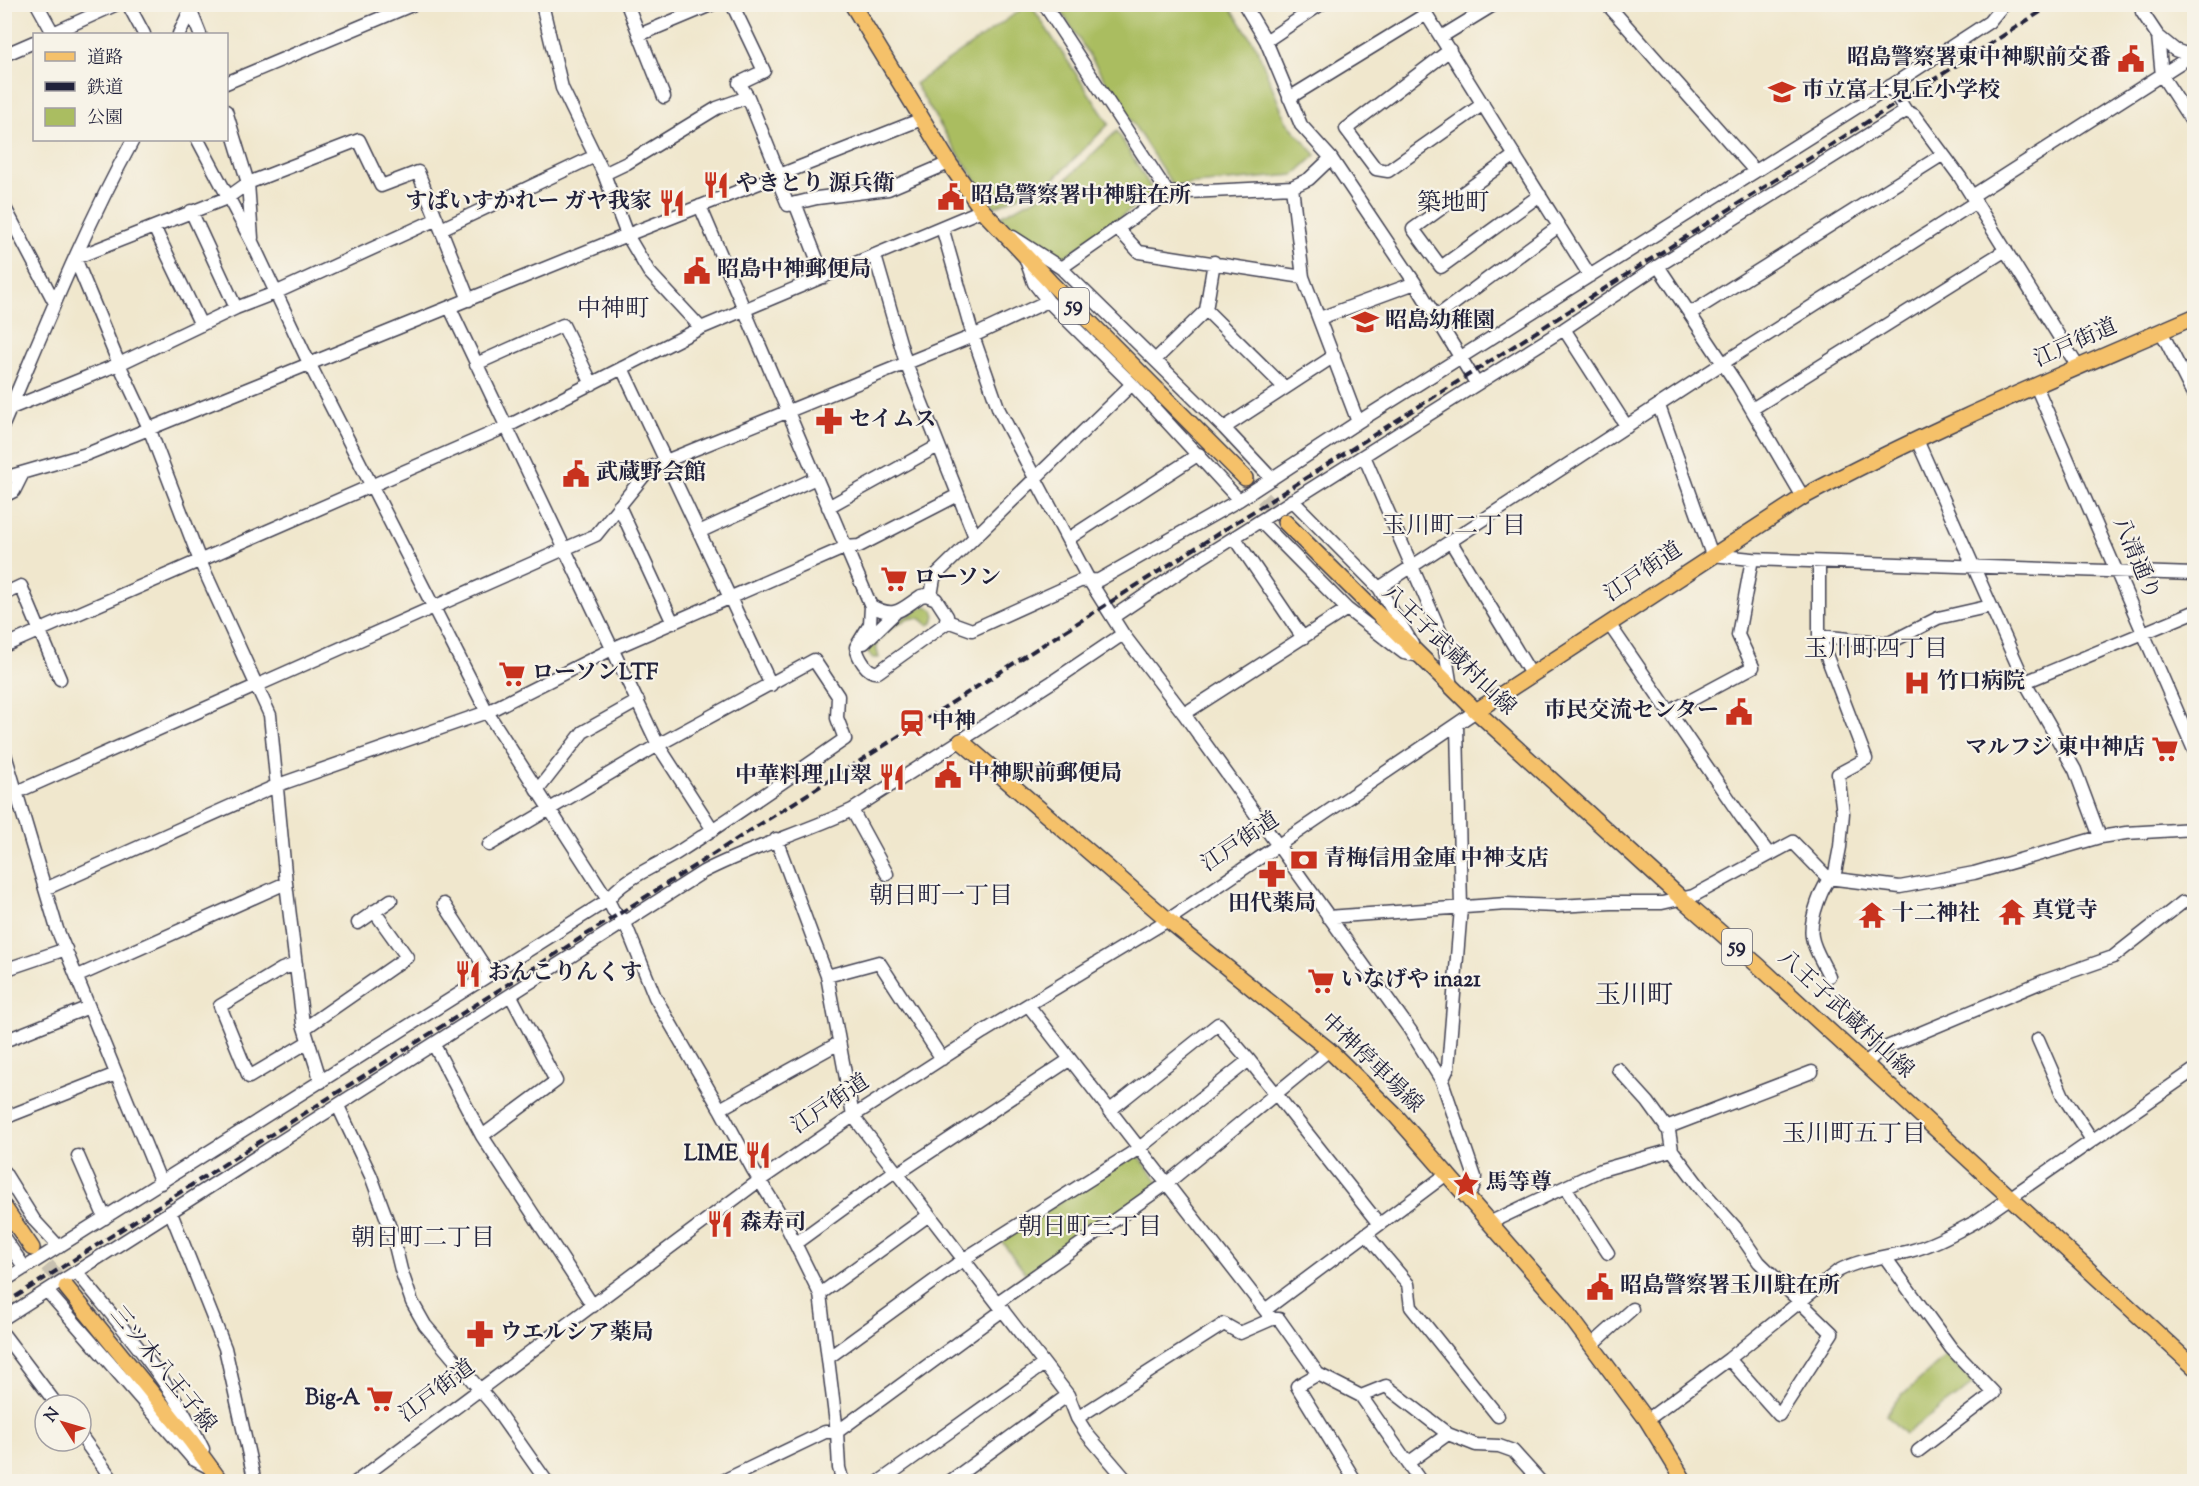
<svg xmlns="http://www.w3.org/2000/svg" width="2199" height="1486" viewBox="0 0 2199 1486" font-family="'Sorts Mill Goudy','Noto Serif JP',serif">
	<style>
		.green { fill: #aabd61; stroke: #66704e; stroke-width: 1.5 }
		.lines { fill: none; stroke-linecap: round; stroke-linejoin: round }
		.major-tunnel { stroke: #c7c0b0; stroke-width: 15; stroke-dasharray: 15 8; stroke-linecap: butt }
		.minor-casing { stroke: #414051; stroke-width: 15 }
		.major-casing { stroke: #414051; stroke-width: 18 }
		.minor { stroke: #fff; stroke-width: 12 }
		.major { stroke: #f5c16b; stroke-width: 15 }
		.rail { stroke: #22223b; stroke-width: 4; stroke-dasharray: 9 4.5; stroke-linecap: butt }
		.labels { text-anchor: middle; dominant-baseline: central; stroke-width: 4.5; stroke-linejoin: round; paint-order: stroke }
		.shield { fill: #f7f3e8; stroke: #62616f; stroke-width: 1.5 }
		.shield-label { font-size: 21px; font-weight: bold; fill: #22223b }
		.poi-label { font-size: 22px; font-weight: bold; fill: #22223b; stroke: #f7f3e8; text-anchor: start }
		.street-label { font-size: 22px; fill: #22223b; stroke: #f7f3e8 }
		.neighbourhood-label { font-size: 24px; fill: #22223b; stroke: #f7f3e8 }
		.quarter-label { font-size: 26px; fill: #22223b; stroke: #f7f3e8 }
	</style>
	<rect width="100%" height="100%" fill="#f7f3e8"/>
	<filter id="ink" filterUnits="userSpaceOnUse"><feTurbulence type="fractalNoise" baseFrequency=".0167" numOctaves="2"/><feDisplacementMap in="SourceGraphic" scale="12" xChannelSelector="R" yChannelSelector="G"/><feConvolveMatrix kernelMatrix="1 2 1 2 8 2 1 2 1" color-interpolation-filters="sRGB"/></filter>
	<filter id="wash" filterUnits="userSpaceOnUse"><feTurbulence type="fractalNoise" baseFrequency=".008" numOctaves="4" result="noise"/><feDisplacementMap in="SourceGraphic" scale="24" xChannelSelector="R" yChannelSelector="G"/><feGaussianBlur stdDeviation="1.35" result="paint"/><feColorMatrix in="noise" values="0 0 0 0 0 0 0 0 0 0 0 0 0 0 0 0 0 1.4 0 .05"/><feComposite in="paint" operator="in"/></filter>
	<g filter="url(#wash)">
		<rect width="100%" height="100%" fill="#f0e7cd"/>
		<!-- green -->
		<path class="green" d="M 1029,4 L 1031,5 L 1109,124 L 1052,181 L 995,207 L 954,148 L 915,84 Z
			M 1057,5 L 1229,5 L 1256,46 L 1286,121 L 1316,155 L 1294,175 L 1173,186 Z
			M 1117,131 L 1154,193 L 1063,258 L 1006,224 L 1000,216 L 1058,187 Z
			M 927,606 L 933,610 L 935,615 L 933,623 L 928,625 L 921,619 C 906,614 882,633 876,646 L 879,658 L 873,658 L 869,654 L 867,648 L 892,620 C 907,621 914,608 927,606 Z
			M 1137,1154 L 1161,1185 L 1028,1277 L 1000,1239 Z
			M 1947,1355 L 1973,1384 L 1905,1434 L 1886,1415 L 1894,1403 Z"/>
	</g>
	<g filter="url(#ink)">
		<g class="lines">
			<!-- major-tunnel -->
			<path class="major-tunnel" d="M 1247,481 L 1285,522
				M 32,1248 L 66,1287"/>
			<defs>
				<path id="minor" d="M 37,4 L 53,33
					M 128,4 L 144,34
					M 186,4 L 190,9 L 200,34
					M 542,4 L 562,88 L 604,174 L 627,235 L 649,272 L 701,328
					M 627,4 L 664,97
					M 732,4 L 764,71 L 739,83 L 748,97 L 779,174
					M 1044,4 L 1168,193
					M 1244,4 L 1266,41 L 1301,125 L 1331,158 L 1415,283 L 1476,383
					M 1420,4 L 1590,276
					M 1607,4 L 1755,171
					M 2144,4 L 2142,12 L 2158,36 L 2162,76 L 2194,125
					M 51,34 L 117,4
					M 179,34 L 192,6
					M 639,35 L 713,4
					M 2158,36 L 2175,50 L 2192,56
					M 1441,37 L 1495,4
					M 1266,41 L 1321,4
					M 1450,50 L 1346,129 L 1376,169 L 1388,171 L 1483,104
					M 4,55 L 34,42
					M 226,83 L 414,4
					M 1890,86 L 1906,111 L 1914,115 L 1960,177 L 2078,367
					M 1289,98 L 1426,14
					M 226,111 L 248,183 L 252,238
					M 198,140 L 253,244 L 309,363 L 487,712 L 608,900 L 613,910 L 625,923 L 655,997 L 720,1109 L 752,1168 L 782,1217 L 820,1294 L 837,1432 L 839,1468 L 843,1482
					M 1515,155 L 1413,229 L 1441,267 L 1540,195
					M 604,174 L 627,163 L 717,108 L 748,97
					M 776,176 L 788,205 L 817,198 L 888,189 L 949,163
					M 1292,187 L 1303,277 L 1358,422
					M 1972,196 L 2194,54
					M 795,203 L 824,277
					M 4,206 L 55,303
					M 700,206 L 871,606
					M 191,211 L 236,308
					M 154,227 L 201,325
					M 942,227 L 973,336 L 999,410 L 1089,580 L 1123,634 L 1184,714 L 1410,1030 L 1442,1081 L 1475,1177 L 1473,1188 L 1468,1196
					M 1117,228 L 1139,252 L 1303,277
					M 441,229 L 595,156
					M 1013,237 L 1061,268 L 1224,428 L 1272,479
					M 875,256 L 906,363 L 975,537
					M 1025,257 L 1034,283 L 1048,301 L 1132,384 L 1239,500
					M 1658,266 L 1738,386 L 1803,497
					M 1061,268 L 1168,193 L 1292,187 L 1309,179 L 1331,158
					M 450,308 L 658,745 L 713,830
					M 1206,310 L 1214,262
					M 1691,313 L 1942,155
					M 1436,317 L 1559,226
					M 1320,318 L 1415,283
					M 1564,329 L 1627,427
					M 2161,331 L 2194,396
					M 1155,360 L 1206,310 L 1285,388
					M 476,364 L 563,325 L 592,384
					M 622,368 L 771,685
					M 2036,386 L 2194,750
					M 1659,406 L 1712,555 L 1752,559 L 2194,574
					M 11,408 L 119,364 L 236,308 L 275,293 L 437,219
					M 1752,409 L 2006,250
					M 4,423 C 45,327 83,231 133,140
					M 1224,428 L 1334,356
					M 1917,440 L 2025,682 L 2075,770 L 2100,837
					M 1364,456 L 1443,638 L 1451,687
					M 4,478 L 87,454 L 627,235 L 922,119
					M 4,496 L 14,491 L 23,473
					M 1292,500 L 1379,588 L 1412,643
					M 619,506 L 673,623
					M 828,507 L 938,446
					M 1260,521 L 1347,609 L 1404,653 L 1420,656
					M 699,532 L 816,478
					M 1235,538 L 1303,638
					M 1068,539 L 1199,454
					M 1451,542 L 1531,674
					M 1819,562 L 1819,636 L 1866,759 L 1838,774 L 1843,813 L 1840,847 L 1835,873 C 1822,883 1809,921 1812,937 C 1814,950 1824,964 1829,976
					M 1379,588 L 1723,363 L 1976,202
					M 4,594 L 21,586 L 60,679
					M 926,595 L 936,599 L 947,616 L 945,624 L 878,672 C 867,674 858,657 856,647 L 870,624 L 871,606 C 896,619 900,610 921,596 Z
					M 931,596 L 934,578 L 938,573 L 1132,384
					M 1113,617 L 1184,569 L 1564,329 L 1658,266 L 1906,111
					M 947,621 L 972,630 L 1080,581 L 1099,580 L 1239,500 L 1358,422 L 1900,80 L 1989,22 L 2004,4
					M 1609,624 L 1742,818 L 1769,854
					M 1819,636 L 1889,643 L 1938,618 L 1991,606
					M 864,643 L 895,613
					M 4,646 L 506,427 L 701,328 L 982,210
					M 2025,682 L 2194,612
					M 1669,712 L 1753,667 L 1738,635 L 1752,559
					M 1184,714 L 1347,609
					M 4,751 L 57,929 L 161,1183
					M 537,791 L 583,732 L 638,701
					M 17,792 L 596,535 L 651,467 L 973,336 L 1048,301
					M 852,810 L 887,874
					M 776,839 L 827,976 L 853,1116 L 1068,1395 L 1077,1418 L 1087,1434 L 1128,1482
					M 45,889 L 278,785 L 487,712 L 612,649 L 846,547 L 859,546 L 958,495
					M 444,904 L 490,975
					M 1328,917 L 1506,904 L 1558,906 L 1611,903 L 1662,903 L 1693,896 L 1793,842 L 1828,878 L 1900,887 L 1974,873 L 2100,837 L 2126,833 L 2194,829
					M 358,923 L 391,900
					M 296,964 L 282,969 L 220,1006 L 249,1077 L 308,1042
					M 4,970 L 66,949
					M 78,976 L 286,883
					M 827,976 L 879,962 L 942,1059
					M 1028,1005 L 1272,1319
					M 305,1028 L 407,957 L 374,911
					M 2038,1039 L 2063,1096 L 2092,1140
					M 4,1041 L 89,1007
					M 434,1045 L 482,1136 L 593,1306
					M 1865,1064 L 1880,1050 L 2044,981 L 2113,957 L 2183,902
					M 1618,1069 L 1648,1102 L 1669,1131 L 1672,1150 L 1702,1190 L 1735,1227 L 1759,1262 L 1832,1333 L 1779,1415 L 1729,1359
					M 1442,1081 L 1448,1068 L 1461,908 L 1457,724
					M 321,1082 L 303,1024 L 286,883 L 270,715 L 200,561 L 149,428 L 119,364 L 75,258 L 227,198 L 248,183 L 359,140 L 381,186 L 418,172 L 469,300
					M 338,1106 L 371,1176 L 392,1233 L 401,1270 L 412,1302 L 425,1325 L 492,1404 L 547,1482
					M 720,1109 L 839,1043
					M 1109,1111 L 1218,1024 L 1249,1060 L 1379,1224
					M 4,1118 L 116,1074
					M 1666,1128 L 1812,1072
					M 482,1136 L 556,1081 L 511,996
					M 78,1156 L 105,1218
					M 4,1172 L 34,1220 L 59,1247
					M 897,1174 L 1069,1060
					M 1565,1187 L 1608,1253
					M 171,1213 L 225,1348 L 255,1482
					M 1491,1222 L 1601,1170 L 1672,1150
					M 1366,1234 L 1408,1284 L 1411,1307 L 1498,1416
					M 4,1238 L 25,1268
					M 796,1243 L 895,1171
					M 1885,1257 L 1951,1348 L 1994,1393 L 1918,1451
					M 77,1272 C 122,1328 173,1384 203,1449
					M 4,1281 L 608,900 C 621,879 659,865 680,851 C 736,815 790,777 845,739 L 837,718 L 838,696 L 814,660 L 658,745 L 489,845
					M 47,1291 L 193,1459 L 210,1468
					M 820,1294 L 929,1215
					M 998,1302 L 1166,1184 L 1329,1050
					M 1265,1310 L 1448,1173
					M 4,1318 L 703,872 C 751,847 803,833 852,810 L 1052,682 L 1123,634
					M 4,1335 L 57,1405
					M 1592,1345 L 1632,1309
					M 828,1358 L 964,1259 L 1138,1149 L 1249,1060
					M 1318,1374 L 1297,1386 L 1356,1482
					M 1361,1396 L 1421,1482
					M 1077,1418 L 1224,1324 L 1240,1333 L 1272,1319 L 1279,1319 L 1318,1374 L 1361,1396 L 1386,1386 L 1448,1434 L 1476,1445 L 1499,1446 L 1513,1451 L 1541,1482
					M 1647,1420 L 1729,1359 L 1838,1271 C 1860,1259 1886,1257 1910,1251 C 1933,1245 1954,1233 1975,1222 L 2194,1070
					M 81,1436 L 114,1482
					M 1408,1463 L 1448,1434
					M 356,1482 L 760,1180 L 853,1116 L 983,1032 L 1168,920 L 1476,711
					M 721,1482 L 825,1432 L 837,1432 L 1003,1310
					M 879,1482 L 1044,1364
					M 949,1482 L 1068,1395"/>
				<path id="major" d="M 852,4 L 949,163 L 982,210 L 1050,282 L 1245,478
					M 1285,522 L 1476,711 L 1682,899 L 1760,967 L 2194,1367
					M 1476,711 L 1803,497 C 1929,429 2063,374 2194,317
					M 961,741 L 1168,920 L 1329,1050 L 1396,1116 L 1560,1303 L 1647,1420 L 1685,1482
					M 4,1207 L 32,1248
					M 66,1287 L 191,1441 L 221,1482"/>
			</defs>
			<!-- minor casing -->
			<use href="#minor" class="minor-casing"/>
			<!-- major casing -->
			<use href="#major" class="major-casing"/>
			<!-- minor -->
			<use href="#minor" class="minor"/>
			<!-- major -->
			<use href="#major" class="major"/>
			<!-- rail -->
			<path class="rail" d="M 4,1304 L 2053,4"/>
		</g>
	</g>
	<!-- icons -->
	<defs>
		<symbol id="civic-bare" viewBox="-9 -9 18 18"><path d="M-.6-6.5H3V-4.5H.6V-3L4-1V1h2V6H-6V1h2V-1L-.6-3ZM-1.2 2.5V6h2.4V2.5Z" fill="#c8321e" stroke="#f7f3e8" stroke-width="2.5" paint-order="stroke"/></symbol>
		<symbol id="school-bare" viewBox="-9 -9 18 18"><path d="M0-5L7-2L0 1L-7-2ZM-4 1L0 2.5L4 1V4Q0 6-4 4Z" fill="#c8321e" stroke="#f7f3e8" stroke-width="2.5" paint-order="stroke"/></symbol>
		<symbol id="restaurant-bare" viewBox="-9 -9 18 18"><path d="M-5-6h1v4h1v-4h1v4h1v-4h1v5L-1.5 .5V6h-2V.5L-5-1ZM5-6V6H3V1.5H1.5Q1.5-4 5-6Z" fill="#c8321e" stroke="#f7f3e8" stroke-width="2.5" paint-order="stroke"/></symbol>
		<symbol id="pharmacy-bare" viewBox="-9 -9 18 18"><path d="M-2-6h4v4h4v4h-4v4h-4v-4h-4v-4h4Z" fill="#c8321e" stroke="#f7f3e8" stroke-width="2.5" paint-order="stroke"/></symbol>
		<symbol id="supermarket-bare" viewBox="-9 -9 18 18"><path d="M-6-5.5h2.5l.6 2H6L4.5 2H-2.5L-4.4-4H-6ZM-1.5 3.2a1.3 1.3 0 1 0 .1 0ZM3 3.2a1.3 1.3 0 1 0 .1 0Z" fill="#c8321e" stroke="#f7f3e8" stroke-width="2.5" paint-order="stroke"/></symbol>
		<symbol id="hospital-bare" viewBox="-9 -9 18 18"><path d="M-5-5h3v3.5h4V-5h3V5h-3V1.5h-4V5h-3Z" fill="#c8321e" stroke="#f7f3e8" stroke-width="2.5" paint-order="stroke"/></symbol>
		<symbol id="station-bare" viewBox="-9 -9 18 18"><path d="M-3-6H3Q5-6 5-4V2Q5 4 3 4L4.5 6H3L1.5 4h-3L-3 6H-4.5L-3 4Q-5 4-5 2V-4Q-5-6-3-6ZM-3.5-4v3h7v-3ZM-3.5 1v1.5H-2V1ZM2 1v1.5H3.5V1Z" fill="#c8321e" stroke="#f7f3e8" stroke-width="2.5" paint-order="stroke"/></symbol>
		<symbol id="bank-bare" viewBox="-9 -9 18 18"><path d="M-6-4H6V4H-6ZM0-2.3a2.3 2.3 0 1 0 0 4.6a2.3 2.3 0 1 0 0-4.6Z" fill="#c8321e" stroke="#f7f3e8" stroke-width="2.5" paint-order="stroke"/></symbol>
		<symbol id="temple-bare" viewBox="-9 -9 18 18"><path d="M0-6L5-2H3V0L6.5 2.5H4V6H1.5V3h-3V6H-4V2.5H-6.5L-3 0V-2H-5Z" fill="#c8321e" stroke="#f7f3e8" stroke-width="2.5" paint-order="stroke"/></symbol>
		<symbol id="sight-bare" viewBox="-9 -9 18 18"><path d="M0-6L1.8-2.2L6-1.7L2.9 1.2L3.7 5.4L0 3.3L-3.7 5.4L-2.9 1.2L-6-1.7L-1.8-2.2Z" fill="#c8321e" stroke="#f7f3e8" stroke-width="2.5" paint-order="stroke"/></symbol>
	</defs>
	<g fill-rule="evenodd">
		<use href="#civic-bare" x="2112" y="40" width="38" height="38"/>
		<use href="#school-bare" x="1763" y="73" width="38" height="38"/>
		<use href="#restaurant-bare" x="697" y="166" width="38" height="38"/>
		<use href="#civic-bare" x="932" y="178" width="38" height="38"/>
		<use href="#restaurant-bare" x="653" y="184" width="38" height="38"/>
		<use href="#civic-bare" x="678" y="252" width="38" height="38"/>
		<use href="#school-bare" x="1346" y="303" width="38" height="38"/>
		<use href="#pharmacy-bare" x="810" y="402" width="38" height="38"/>
		<use href="#civic-bare" x="557" y="455" width="38" height="38"/>
		<use href="#supermarket-bare" x="875" y="560" width="38" height="38"/>
		<use href="#supermarket-bare" x="493" y="655" width="38" height="38"/>
		<use href="#hospital-bare" x="1898" y="664" width="38" height="38"/>
		<use href="#civic-bare" x="1720" y="693" width="38" height="38"/>
		<use href="#station-bare" x="893" y="704" width="38" height="38"/>
		<use href="#supermarket-bare" x="2146" y="730" width="38" height="38"/>
		<use href="#civic-bare" x="929" y="756" width="38" height="38"/>
		<use href="#restaurant-bare" x="873" y="758" width="38" height="38"/>
		<use href="#bank-bare" x="1285" y="841" width="38" height="38"/>
		<use href="#pharmacy-bare" x="1253" y="855" width="38" height="38"/>
		<use href="#temple-bare" x="1993" y="893" width="38" height="38"/>
		<use href="#temple-bare" x="1853" y="896" width="38" height="38"/>
		<use href="#restaurant-bare" x="449" y="955" width="38" height="38"/>
		<use href="#supermarket-bare" x="1302" y="962" width="38" height="38"/>
		<use href="#restaurant-bare" x="739" y="1136" width="38" height="38"/>
		<use href="#sight-bare" x="1447" y="1165" width="38" height="38"/>
		<use href="#restaurant-bare" x="701" y="1205" width="38" height="38"/>
		<use href="#civic-bare" x="1581" y="1268" width="38" height="38"/>
		<use href="#pharmacy-bare" x="461" y="1315" width="38" height="38"/>
		<use href="#supermarket-bare" x="361" y="1380" width="38" height="38"/>
	</g>
	<g class="labels">
		<!-- shield labels -->
		<g class="shield">
			<rect x="1059" y="288" width="30" height="36" rx="4.5"/>
			<rect x="1722" y="929" width="30" height="36" rx="4.5"/>
		</g>
		<g class="shield-label">
			<text x="1074" y="306">59</text>
			<text x="1737" y="947">59</text>
		</g>
		<!-- poi labels -->
		<g class="poi-label">
			<text x="2111" y="59" text-anchor="end">昭島警察署東中神駅前交番</text>
			<text x="1802" y="92">市立富士見丘小学校</text>
			<text x="736" y="185">やきとり 源兵衛</text>
			<text x="971" y="197">昭島警察署中神駐在所</text>
			<text x="652" y="203" text-anchor="end">すぱいすかれー ガヤ我家</text>
			<text x="717" y="271">昭島中神郵便局</text>
			<text x="1385" y="322">昭島幼稚園</text>
			<text x="849" y="421">セイムス</text>
			<text x="596" y="474">武蔵野会館</text>
			<text x="914" y="579">ローソン</text>
			<text x="532" y="674">ローソンLTF</text>
			<text x="1937" y="683">竹口病院</text>
			<text x="1719" y="712" text-anchor="end">市民交流センター</text>
			<text x="932" y="723">中神</text>
			<text x="2145" y="749" text-anchor="end">マルフジ 東中神店</text>
			<text x="968" y="775">中神駅前郵便局</text>
			<text x="872" y="777" text-anchor="end">中華料理 山翠</text>
			<text x="1324" y="860">青梅信用金庫 中神支店</text>
			<text x="1272" y="905" text-anchor="middle">田代薬局</text>
			<text x="2032" y="912">真覚寺</text>
			<text x="1892" y="915">十二神社</text>
			<text x="488" y="974">おんこりんくす</text>
			<text x="1341" y="981">いなげや ina21</text>
			<text x="738" y="1155" text-anchor="end">LIME</text>
			<text x="1486" y="1184">馬等尊</text>
			<text x="740" y="1224">森寿司</text>
			<text x="1620" y="1287">昭島警察署玉川駐在所</text>
			<text x="500" y="1334">ウエルシア薬局</text>
			<text x="360" y="1399" text-anchor="end">Big-A</text>
		</g>
		<!-- street labels -->
		<g class="street-label">
			<text transform="translate(2076 344) rotate(-24)">江戸街道</text>
			<text transform="translate(2135 559) rotate(67)">八清通り</text>
			<text transform="translate(1644 573) rotate(-34)">江戸街道</text>
			<text transform="translate(1448 651) rotate(44)">八王子武蔵村山線</text>
			<text transform="translate(1241 843) rotate(-34)">江戸街道</text>
			<text transform="translate(1845 1015) rotate(43)">八王子武蔵村山線</text>
			<text transform="translate(1371 1064) rotate(44)">中神停車場線</text>
			<text transform="translate(831 1105) rotate(-34)">江戸街道</text>
			<text transform="translate(162 1370) rotate(51)">三ツ木八王子線</text>
			<text transform="translate(438 1392) rotate(-37)">江戸街道</text>
		</g>
		<!-- neighbourhood labels -->
		<g class="neighbourhood-label">
			<text x="1453" y="204">築地町</text>
			<text x="613" y="310">中神町</text>
			<text x="1454" y="527">玉川町二丁目</text>
			<text x="1876" y="650">玉川町四丁目</text>
			<text x="941" y="897">朝日町一丁目</text>
			<text x="1854" y="1135">玉川町五丁目</text>
			<text x="1090" y="1228">朝日町三丁目</text>
			<text x="423" y="1239">朝日町二丁目</text>
		</g>
		<!-- quarter labels -->
		<g class="quarter-label">
			<text x="1634" y="996">玉川町</text>
		</g>
	</g>
	<!-- margin -->
	<rect width="2199" height="1486" fill="none" stroke="#f7f3e8" stroke-width="24"/>
	<!-- legend -->
	<rect x="33" y="33" width="195" height="108" fill="#f7f3e8" stroke="#a29fa3" stroke-width="1.5"/>
	<rect x="45" y="52" width="30" height="9" fill="#f5c16b" stroke="#a29fa3" stroke-width="1.5"/>
	<text x="87" y="63" font-size="18" fill="#22223b">道路</text>
	<rect x="45" y="82" width="30" height="9" fill="#22223b" stroke="#a29fa3" stroke-width="1.5"/>
	<text x="87" y="93" font-size="18" fill="#22223b">鉄道</text>
	<rect x="45" y="108" width="30" height="18" fill="#aabd61" stroke="#a29fa3" stroke-width="1.5"/>
	<text x="87" y="123" font-size="18" fill="#22223b">公園</text>
	<!-- north arrow -->
	<g transform="translate(63 1423) rotate(307)"><circle r="28" fill="#f7f3e8" stroke="#a29fa3" stroke-width="1.5"/>
	<path d="M0-4.5L10 22L0 15L-10 22Z" fill="#c8321e"/>
	<text y="-9" font-size="16" font-weight="bold" text-anchor="middle" fill="#22223b">N</text>
	</g>
</svg>
